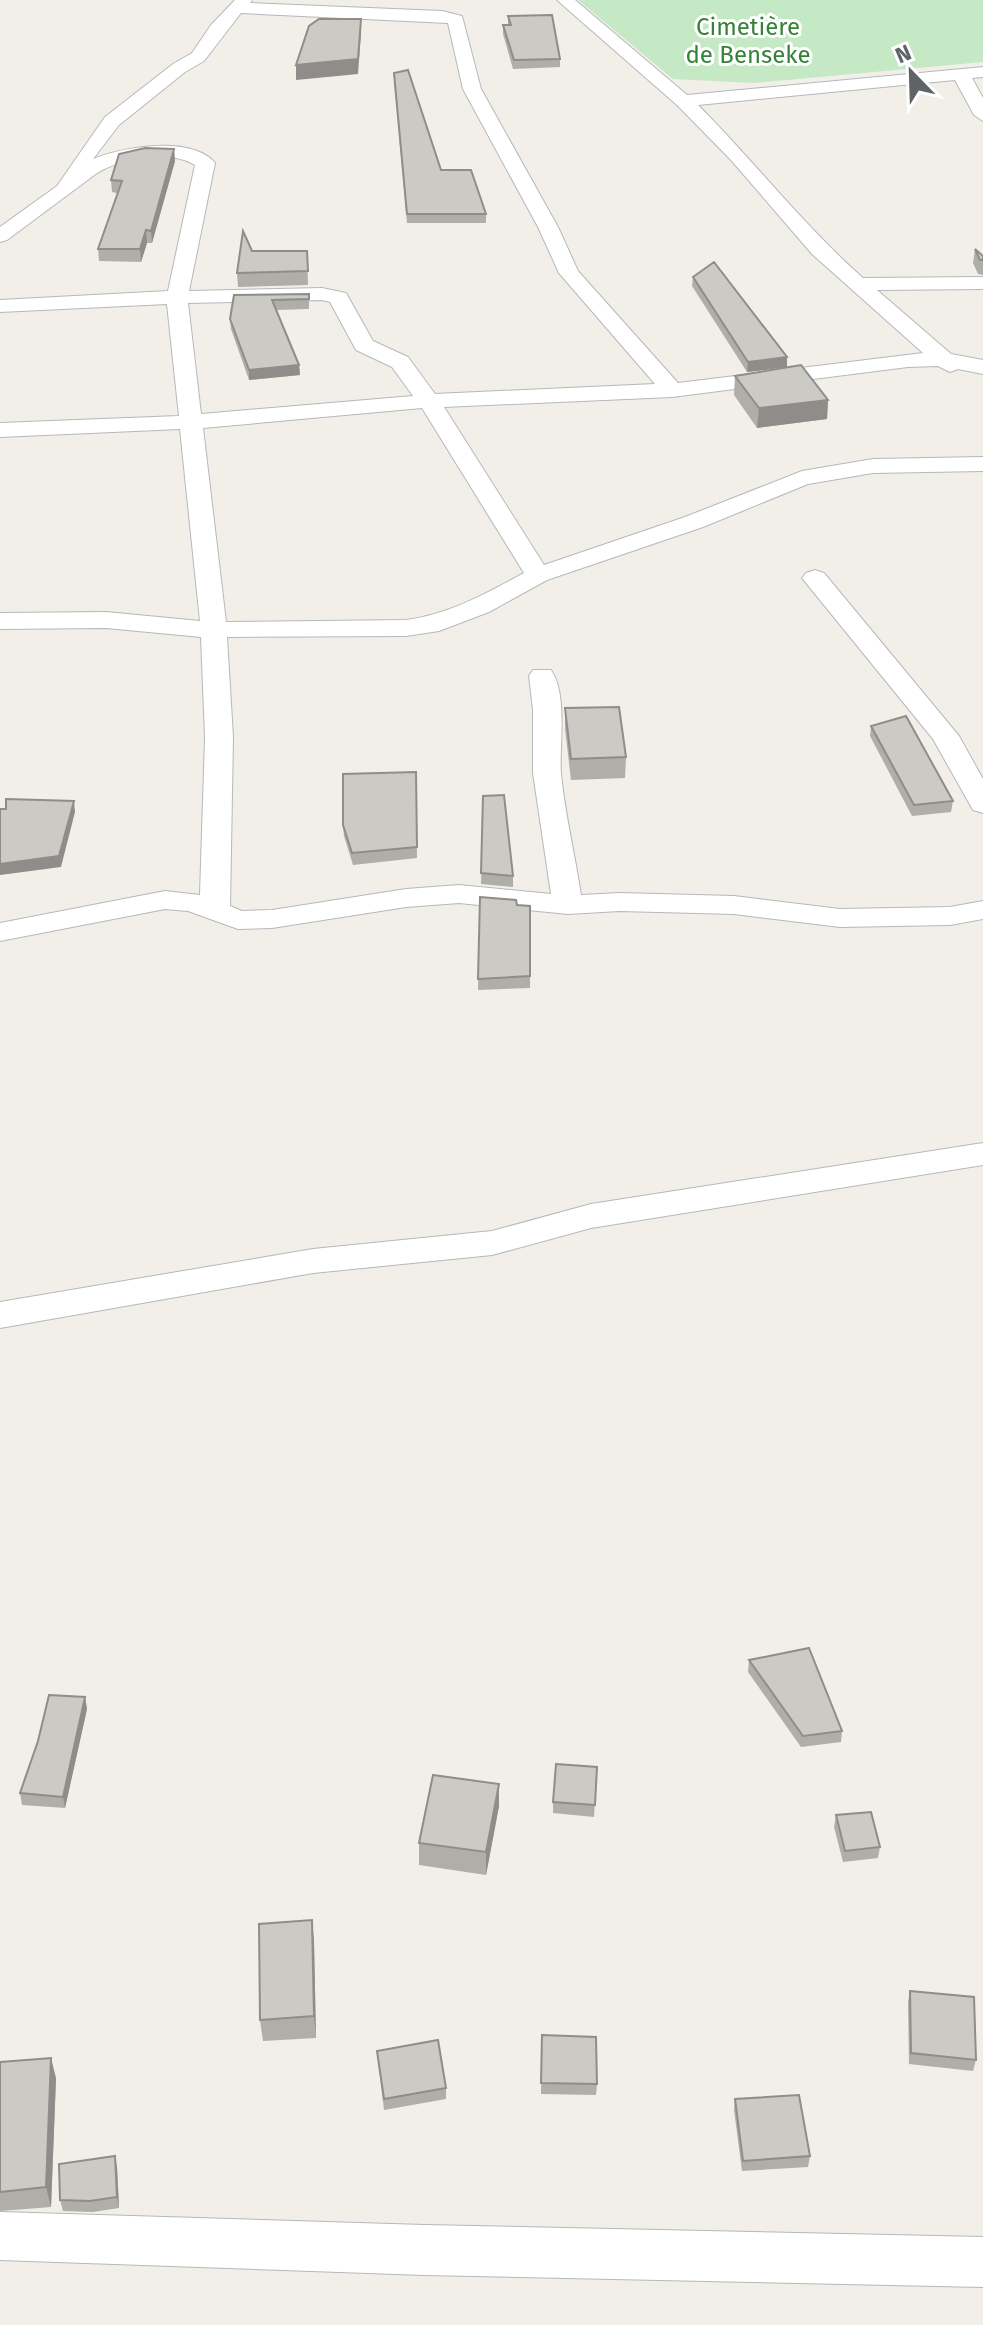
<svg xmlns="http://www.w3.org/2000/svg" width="983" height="2325" viewBox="0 0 983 2325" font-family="'Fira Sans',sans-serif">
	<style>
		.green { fill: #c5e8c5 }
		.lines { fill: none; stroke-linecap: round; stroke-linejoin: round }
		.street-casing { stroke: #b5b8bc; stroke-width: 2 }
		.street { fill: #fff; fill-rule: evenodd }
		.wall { fill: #afaea9 }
		.shaded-wall { fill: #8f8d8a }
		.building { fill: #cccac5; stroke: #8f8d8a; stroke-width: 2 }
		.labels { text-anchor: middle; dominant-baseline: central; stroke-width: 6; stroke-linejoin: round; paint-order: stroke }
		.far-park-label { font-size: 24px; fill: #348238; stroke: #fff }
	</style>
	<rect width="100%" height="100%" fill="#f1efe8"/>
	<!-- green -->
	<path class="green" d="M 578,0 L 983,0 L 983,62 L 753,83 L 673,79 Z"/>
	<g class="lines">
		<defs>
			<path id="street" d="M 235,0 L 252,0 L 250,3 L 442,11 L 462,16 L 481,89 L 558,227 L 578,271 L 678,383 L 923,353 L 812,254 L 731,160 L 677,105 L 557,0 L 575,0 L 687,95 L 983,67 L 983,77 L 972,78 L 983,98 L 983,121 L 974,115 L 955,80 L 698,105 C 754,161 803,225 863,278 L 983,277 L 983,289 L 877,290 L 951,354 L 983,360 L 983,374 L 958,369 L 950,372 L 938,366 L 908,367 L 672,397 L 444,407 L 544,565 L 685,517 L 802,471 L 873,459 L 983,457 L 983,471 L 873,473 L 808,484 L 703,527 L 547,580 L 489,612 L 439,631 L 406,636 L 227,637 L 233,737 L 230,906 L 242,911 L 272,910 L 406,889 L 459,885 L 551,894 L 533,773 L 533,710 L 529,676 L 533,670 L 551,670 C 568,694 559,745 561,774 C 565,814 575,855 581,895 L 620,893 L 734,896 L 840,909 L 950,907 L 983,901 L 983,919 L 950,925 L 840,927 L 734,914 L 620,911 L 568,914 L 459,903 L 406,907 L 272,928 L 238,929 L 188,911 L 165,909 L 0,941 L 0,923 L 165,891 L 200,895 L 205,737 L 201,637 L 106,628 L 0,629 L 0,613 L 106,612 L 200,621 L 180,429 L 0,437 L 0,423 L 179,416 L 167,304 L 0,312 L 0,300 L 168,291 L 195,165 C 169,149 122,158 97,173 L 7,240 L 0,242 L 0,227 L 57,186 L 105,117 L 173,64 L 192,53 L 211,25 ZM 241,13 L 448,23 L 463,89 L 538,227 L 559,273 L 655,384 L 435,394 L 408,357 L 373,341 L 346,293 L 322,288 L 189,291 L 215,163 C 191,135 123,147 93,159 L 119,125 L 185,72 L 204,61 ZM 322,300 L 330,302 L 356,350 L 392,367 L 413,396 L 201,414 L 188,303 ZM 422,408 L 524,573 C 485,594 450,614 406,620 L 226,622 L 203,428 Z
				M 815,570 L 824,573 L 959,736 L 983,779 L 983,813 L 973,810 L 933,739 L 802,578 L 806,573 Z
				M 983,1143 L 983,1165 L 591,1228 L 492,1255 L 313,1273 L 0,1328 L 0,1302 L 313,1249 L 492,1231 L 591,1204 Z
				M 0,2212 L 424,2225 L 983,2237 L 983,2287 L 424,2275 L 0,2260 Z"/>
		</defs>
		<!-- street casing -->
		<use href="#street" class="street-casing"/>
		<!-- street -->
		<use href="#street" class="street"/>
	</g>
	<!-- wall -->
	<path class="wall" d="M 508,16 L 560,59 L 560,67 L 513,69 L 503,34 L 503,25 L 508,25 Z
		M 394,81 L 441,170 L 486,214 L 486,223 L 407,223 Z
		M 174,149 L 175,161 L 152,243 L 147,243 L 141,262 L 99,261 L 98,249 L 117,193 L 112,192 L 111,180 Z
		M 975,249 L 983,256 L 983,275 L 978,274 L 973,263 Z
		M 307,251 L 308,285 L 238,287 L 237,273 Z
		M 693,277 L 787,367 L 747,372 L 692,286 Z
		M 309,294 L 309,309 L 276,310 L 299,365 L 300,375 L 249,380 L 231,329 L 230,319 L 234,295 Z
		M 735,376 L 828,400 L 827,419 L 757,428 L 734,395 Z
		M 565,708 L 626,757 L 625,778 L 571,780 L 565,729 Z
		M 871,726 L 953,801 L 951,812 L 912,816 L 870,736 Z
		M 416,772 L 417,858 L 353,865 L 344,836 L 343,825 Z
		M 483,796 L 513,876 L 513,887 L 481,884 Z
		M 480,897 L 517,905 L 530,906 L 530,988 L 478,990 Z
		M 749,1660 L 842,1731 L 841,1742 L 801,1747 L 748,1672 Z
		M 85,1697 L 87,1709 L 65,1808 L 22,1805 L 20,1793 Z
		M 597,1767 L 594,1817 L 553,1813 L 553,1802 Z
		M 499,1784 L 499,1806 L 486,1875 L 419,1865 L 419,1843 Z
		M 836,1815 L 880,1847 L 878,1858 L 843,1862 L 834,1827 Z
		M 312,1920 L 314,1942 L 316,2038 L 263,2041 L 260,2020 Z
		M 910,1991 L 976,2060 L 973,2071 L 909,2064 L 908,2002 Z
		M 542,2035 L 597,2084 L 596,2095 L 541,2094 Z
		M 377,2051 L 446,2088 L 446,2099 L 384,2110 Z
		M 0,2062 L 56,2078 L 51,2207 L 0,2211 Z
		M 735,2099 L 810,2156 L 808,2167 L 742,2171 L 734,2110 Z
		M 117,2167 L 119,2208 L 93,2212 L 63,2211 L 60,2200 Z"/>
	<!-- shaded-wall -->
	<path class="shaded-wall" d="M 361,19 L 361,33 L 358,74 L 296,80 L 296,65 Z
		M 174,149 L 175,161 L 152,243 L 151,231 Z
		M 146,230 L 147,243 L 141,262 L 140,249 Z
		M 787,357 L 787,367 L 747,372 L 748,362 Z
		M 299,365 L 300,375 L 249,380 L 249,370 Z
		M 828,400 L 827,419 L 757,428 L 759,408 Z
		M 74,801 L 75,812 L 61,867 L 0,875 L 0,864 Z
		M 85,1697 L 87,1709 L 65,1808 L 63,1797 Z
		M 499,1784 L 499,1806 L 486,1875 L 486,1852 Z
		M 312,1920 L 314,1942 L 316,2038 L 314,2016 Z
		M 51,2058 L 56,2078 L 51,2207 L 46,2187 Z
		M 115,2156 L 117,2167 L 119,2208 L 117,2197 Z"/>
	<!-- building -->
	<path class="building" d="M 552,15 L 560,59 L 514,60 L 503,25 L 511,25 L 508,16 Z
		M 319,19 L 361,19 L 358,59 L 296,65 L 309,26 Z
		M 408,70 L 441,170 L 471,170 L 486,214 L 407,214 L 394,73 Z
		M 145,148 L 174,149 L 151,231 L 146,230 L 140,249 L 98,249 L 122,181 L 111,180 L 119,154 Z
		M 243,231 L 252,251 L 307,251 L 308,271 L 237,273 Z
		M 975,249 L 983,256 L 983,260 L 980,260 Z
		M 714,262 L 787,357 L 748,362 L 693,277 Z
		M 309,294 L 309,299 L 272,300 L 299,365 L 249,370 L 230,319 L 234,295 Z
		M 801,365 L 828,400 L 759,408 L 735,376 Z
		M 619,707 L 626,757 L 571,759 L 565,708 Z
		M 906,716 L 953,801 L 914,805 L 871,726 Z
		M 416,772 L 417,847 L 352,853 L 343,825 L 343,774 Z
		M 504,795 L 513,876 L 481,873 L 483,796 Z
		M 6,799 L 74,801 L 59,856 L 0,864 L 0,809 L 6,809 Z
		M 480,897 L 516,900 L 517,905 L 530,906 L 530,976 L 478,979 Z
		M 809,1648 L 842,1731 L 803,1736 L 749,1660 Z
		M 49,1695 L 85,1697 L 63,1797 L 20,1793 L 38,1741 Z
		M 556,1764 L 597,1767 L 595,1805 L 553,1802 Z
		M 433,1775 L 499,1784 L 486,1852 L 419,1843 Z
		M 871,1812 L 880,1847 L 845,1851 L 836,1815 Z
		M 312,1920 L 314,2016 L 260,2020 L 259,1924 Z
		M 910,1991 L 974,1997 L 976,2060 L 911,2053 Z
		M 542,2035 L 596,2037 L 597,2084 L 541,2083 Z
		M 438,2040 L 446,2088 L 384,2099 L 377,2051 Z
		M 51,2058 L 46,2187 L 0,2192 L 0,2062 Z
		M 799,2095 L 810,2156 L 743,2161 L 735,2099 Z
		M 115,2156 L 117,2197 L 90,2201 L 60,2200 L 59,2164 Z"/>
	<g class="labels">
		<!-- far-park labels -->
		<g class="far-park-label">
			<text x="748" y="27">Cimetière<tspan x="748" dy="28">de Benseke</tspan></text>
		</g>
	</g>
	<!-- north arrow -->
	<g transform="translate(911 72) rotate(337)" stroke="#ffffff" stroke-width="6" paint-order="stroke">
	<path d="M0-6L14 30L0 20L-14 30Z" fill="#5f6368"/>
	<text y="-12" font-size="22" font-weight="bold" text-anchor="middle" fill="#5f6368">N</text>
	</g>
</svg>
